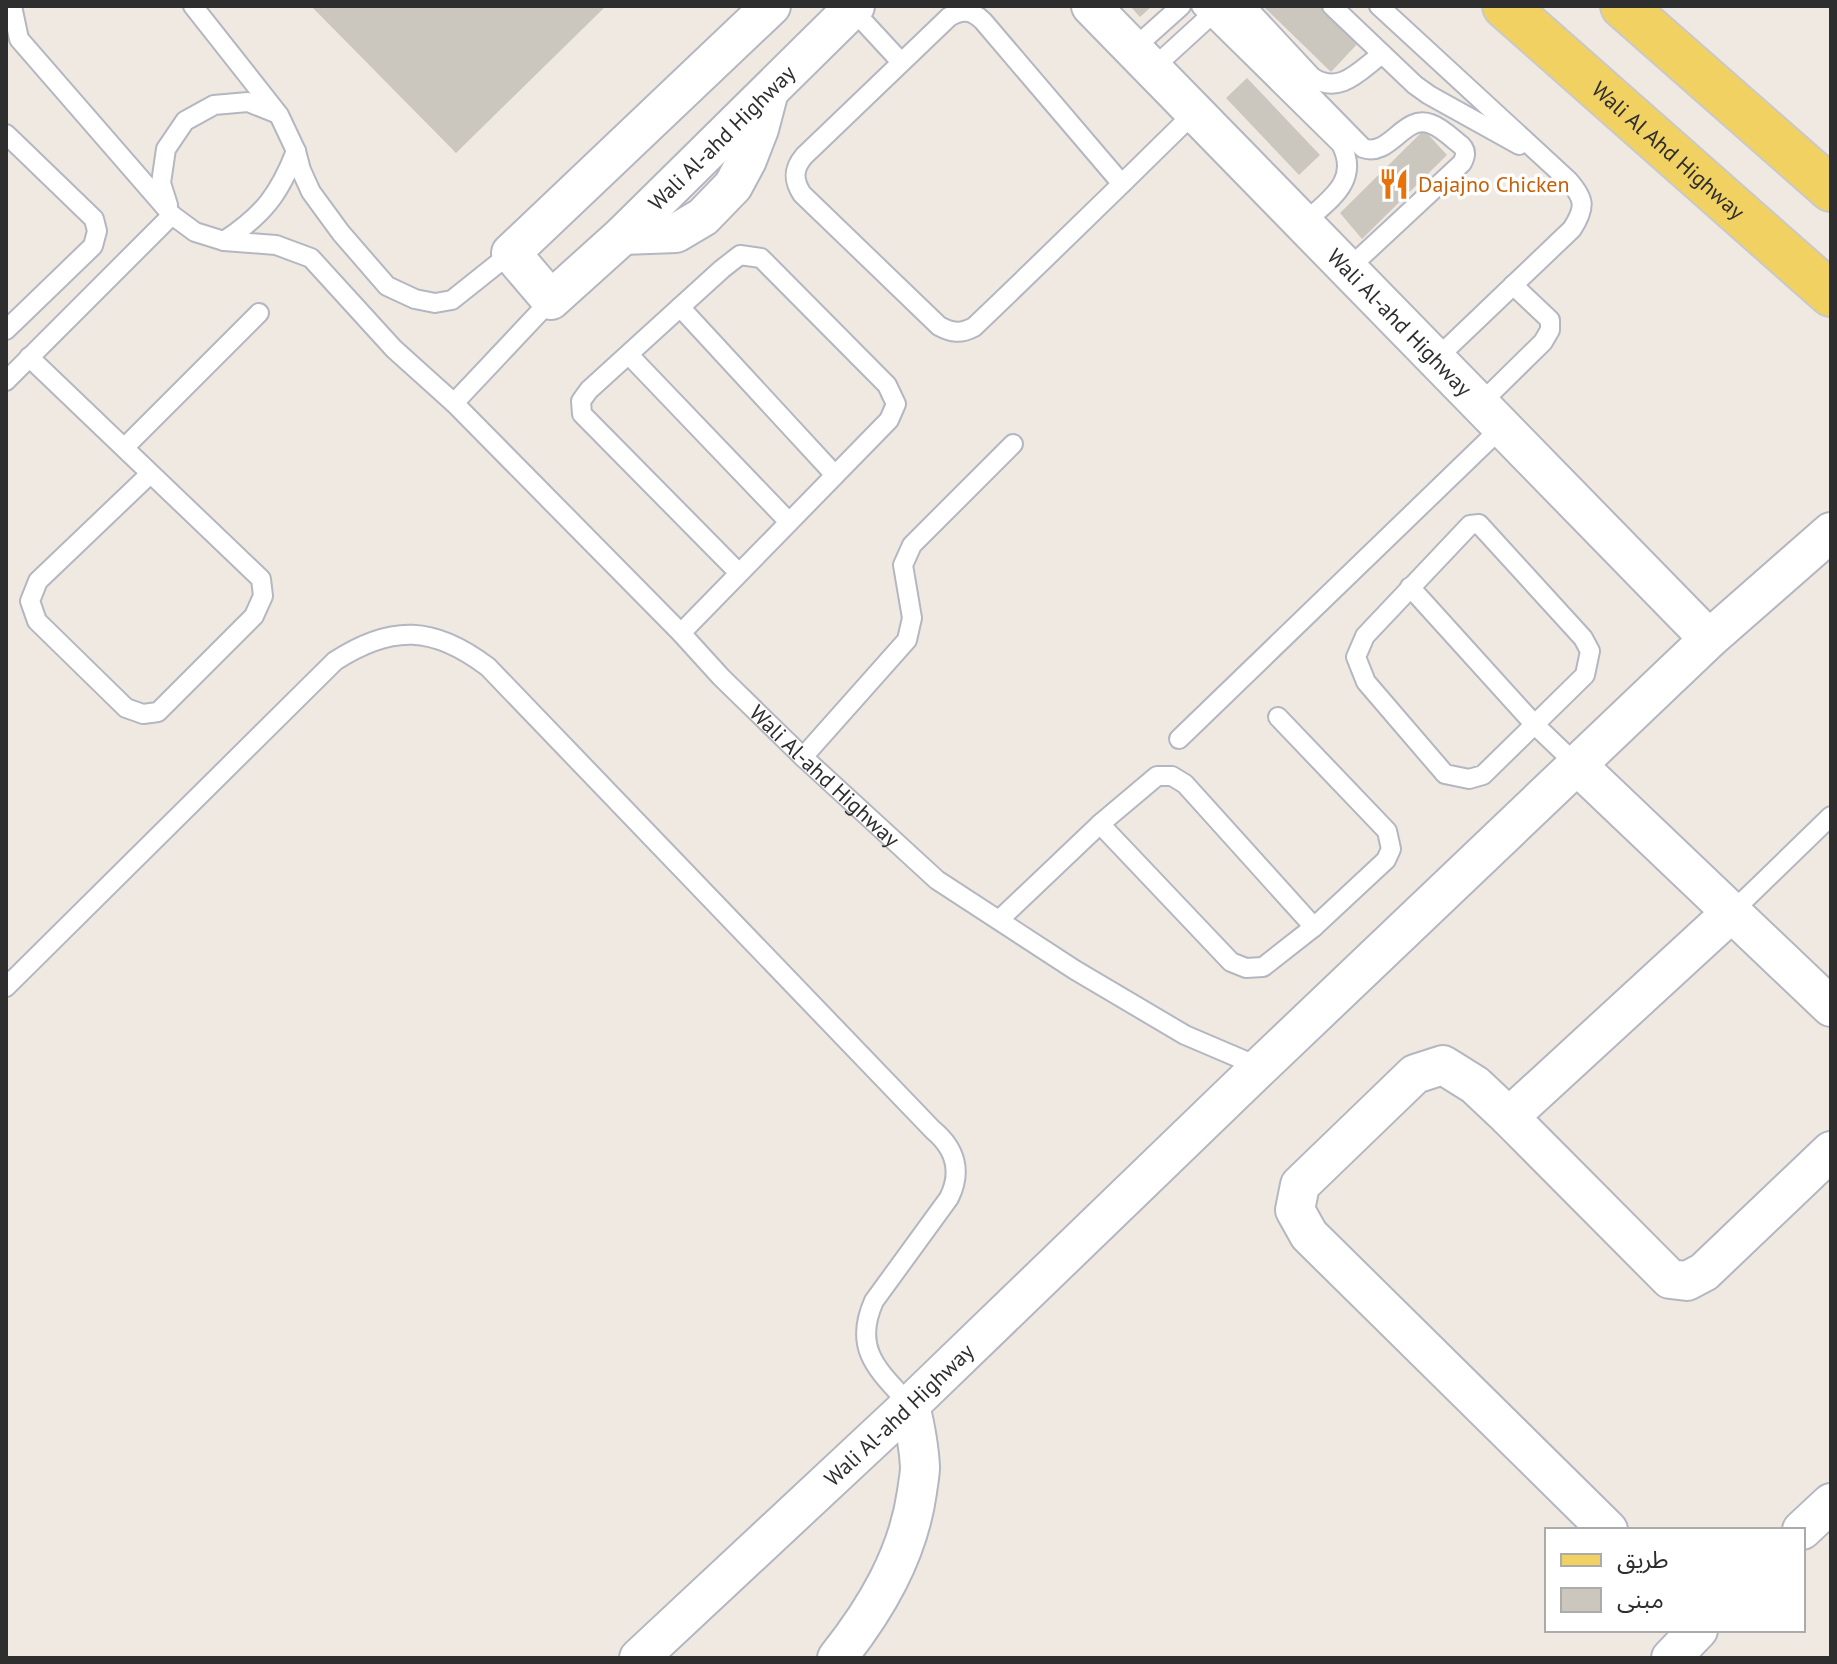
<svg xmlns="http://www.w3.org/2000/svg" width="1837" height="1664" viewBox="0 0 1837 1664" font-family="'PT Sans','Noto Sans Arabic',sans-serif">
	<style>
		.building { fill: #cbc7bf }
		.lines { fill: none; stroke-linecap: round; stroke-linejoin: round }
		.service-casing { stroke: #b4b7c1; stroke-width: 22 }
		.minor-casing { stroke: #b4b7c1; stroke-width: 42 }
		.primary-casing { stroke: #c9c9c9; stroke-width: 48 }
		.service { stroke: #fff; stroke-width: 18 }
		.minor { stroke: #fff; stroke-width: 38 }
		.primary { stroke: #f2d163; stroke-width: 44 }
		.labels { text-anchor: middle; dominant-baseline: central; stroke-width: 7; stroke-linejoin: round; paint-order: stroke }
		.street-label { font-size: 22px; fill: #2e2e2e; stroke: #fff }
		.food-label { font-size: 22px; fill: #c56008; stroke: #fff; text-anchor: start }
	</style>
	<rect width="100%" height="100%" fill="#efe9e1"/>
	<!-- building -->
	<path class="building" d="M 311,6 L 606,6 L 456,153 Z
		M 1130,6 L 1152,6 L 1140,17 Z
		M 1263,6 L 1324,6 L 1360,41 L 1331,72 Z
		M 1247,78 L 1320,155 L 1299,175 L 1226,98 Z
		M 1424,130 L 1447,155 L 1362,239 L 1340,213 Z"/>
	<g class="lines">
		<defs>
			<g id="service">
				<path d="M 12,6 L 19,39 L 172,215 L 195,232 L 224,241 L 276,245 L 311,258 L 394,349 L 454,403 L 551,300"/>
				<path d="M 193,6 L 279,115 L 296,151 L 301,170 L 311,192 L 341,233 L 387,286 L 415,299 L 435,303 L 452,300 L 511,253"/>
				<path d="M 1201,6 L 1341,144 C 1361,182 1328,200 1303,224"/>
				<path d="M 1224,6 L 1363,148 C 1390,158 1404,113 1431,124 C 1440,127 1450,136 1457,142 C 1466,148 1467,154 1462,163 L 1348,269"/>
				<path d="M 1246,6 L 1312,77 C 1340,96 1360,70 1382,54"/>
				<path d="M 1332,6 L 1415,85 L 1429,95 L 1519,145"/>
				<path d="M 1379,6 L 1568,180 C 1585,199 1586,207 1572,229 L 1437,358"/>
				<path d="M 852,9 L 901,62"/>
				<path d="M 1133,49 L 1181,6"/>
				<path d="M 1152,69 L 1210,16"/>
				<path d="M 6,134 L 94,219 L 97,231 L 93,246 L 6,330"/>
				<path d="M 1122,184 L 983,21 C 972,10 962,9 949,17 L 804,156 C 793,169 793,180 802,194 L 939,326 C 952,333 961,334 974,327 C 1048,256 1121,185 1194,113"/>
				<path d="M 168,205 L 161,183 L 166,149 L 185,121 L 214,105 L 248,102 L 278,114"/>
				<path d="M 224,241 C 263,215 279,195 296,151"/>
				<path d="M 680,307 L 835,475"/>
				<path d="M 629,355 L 789,522"/>
				<path d="M 29,357 L 261,579 L 263,596 L 254,616 L 158,712 L 143,714 L 126,708 L 37,621 L 30,601 L 38,581 L 150,474"/>
				<path d="M 6,381 L 172,215"/>
				<path id="s1" d="M 454,403 L 681,633 L 721,677 L 803,757 L 937,880 L 1075,970 L 1185,1035 L 1260,1067"/>
				<path d="M 1480,404 L 1543,342 L 1550,330 L 1550,320 L 1513,285"/>
				<path d="M 125,447 L 259,313"/>
				<path d="M 1479,524 L 1583,638 L 1590,651 L 1585,675 L 1483,775 L 1469,779 L 1445,774 L 1366,682 L 1356,657 L 1365,636 L 1470,525 Z"/>
				<path d="M 1410,587 L 1535,725 L 1578,766"/>
				<path d="M 681,633 L 889,420 L 896,404 L 887,385 L 761,258 L 740,255 L 722,269 L 589,390 L 581,401 L 582,414 L 739,573"/>
				<path d="M 1179,739 L 1502,427"/>
				<path d="M 803,757 L 907,640 L 912,618 L 903,565 L 912,545 L 1013,444"/>
				<path d="M 1100,824 L 1231,962 L 1246,968 L 1263,967 L 1314,927 L 1386,860 L 1391,849 L 1387,831 L 1278,717"/>
				<path d="M 1732,912 L 1831,816"/>
				<path d="M 999,920 L 1100,824 L 1157,776 L 1172,776 L 1185,784 L 1314,927"/>
				<path d="M 6,987 L 335,661 C 392,624 434,626 488,667 L 933,1130 C 956,1149 962,1172 949,1198 L 874,1301 C 852,1350 879,1371 910,1405"/>
			</g>
			<g id="minor">
				<path id="s2" d="M 771,6 L 511,253 L 551,300 L 623,235 L 855,6"/>
				<path id="s3" d="M 1091,6 L 1709,639"/>
				<path d="M 623,235 L 676,233 L 703,217 L 733,186 L 747,160 L 759,129 L 768,95"/>
				<path d="M 1578,766 L 1831,1007"/>
				<path d="M 1732,912 L 1509,1117 L 1670,1279 L 1687,1281 L 1704,1272 L 1831,1151"/>
				<path d="M 1509,1117 L 1475,1085 L 1443,1065 L 1415,1074 L 1300,1185 L 1295,1210 L 1309,1235 L 1608,1530"/>
				<path d="M 1802,1530 L 1831,1503"/>
				<path id="s4" d="M 639,1658 L 910,1405 L 1260,1067 L 1709,639 L 1831,532"/>
				<path d="M 837,1658 C 876,1609 908,1555 917,1492 C 918,1483 920,1475 920,1467 C 919,1446 915,1426 910,1405"/>
				<path d="M 1671,1658 L 1698,1630"/>
			</g>
			<g id="primary">
				<path id="s5" d="M 1505,6 L 1831,294"/>
				<path d="M 1623,6 L 1831,189"/>
			</g>
		</defs>
		<!-- service casing -->
		<use href="#service" class="service-casing"/>
		<!-- minor casing -->
		<use href="#minor" class="minor-casing"/>
		<!-- primary casing -->
		<use href="#primary" class="primary-casing"/>
		<!-- service -->
		<use href="#service" class="service"/>
		<!-- minor -->
		<use href="#minor" class="minor"/>
		<!-- primary -->
		<use href="#primary" class="primary"/>
	</g>
	<!-- icons -->
	<defs>
		<symbol id="restaurant-bare" viewBox="-9 -9 18 18"><path d="M-5-6h1v4h1v-4h1v4h1v-4h1v5L-1.5 .5V6h-2V.5L-5-1ZM5-6V6H3V1.5H1.5Q1.5-4 5-6Z" fill="#e8710a" stroke="#fff" stroke-width="2.5" paint-order="stroke"/></symbol>
	</defs>
	<g fill-rule="evenodd">
		<use href="#restaurant-bare" x="1372" y="162" width="44" height="44"/>
	</g>
	<g class="labels">
		<!-- street labels -->
		<g class="street-label">
			<text stroke="none"><textPath href="#s2" startOffset="656">Wali Al-ahd Highway</textPath></text>
			<text stroke="none"><textPath href="#s5" startOffset="218">Wali Al Ahd Highway</textPath></text>
			<text stroke="none"><textPath href="#s3" startOffset="442">Wali Al-ahd Highway</textPath></text>
			<text stroke="none"><textPath href="#s1" startOffset="526">Wali Al-ahd Highway</textPath></text>
			<text stroke="none"><textPath href="#s4" startOffset="356">Wali Al-ahd Highway</textPath></text>
		</g>
		<!-- food labels -->
		<g class="food-label">
			<text x="1418" y="184">Dajajno Chicken</text>
		</g>
	</g>
	<!-- border -->
	<rect width="1837" height="1664" fill="none" stroke="#2e2e2e" stroke-width="16"/>
	<!-- legend -->
	<rect x="1545" y="1528" width="260" height="104" fill="#ffffff" stroke="#ababab" stroke-width="2"/>
	<rect x="1561" y="1554" width="40" height="12" fill="#f2d163" stroke="#ababab" stroke-width="2"/>
	<text x="1617" y="1568" font-size="24" fill="#2e2e2e">طريق</text>
	<rect x="1561" y="1588" width="40" height="24" fill="#cbc7bf" stroke="#ababab" stroke-width="2"/>
	<text x="1617" y="1608" font-size="24" fill="#2e2e2e">مبنى</text>
</svg>
